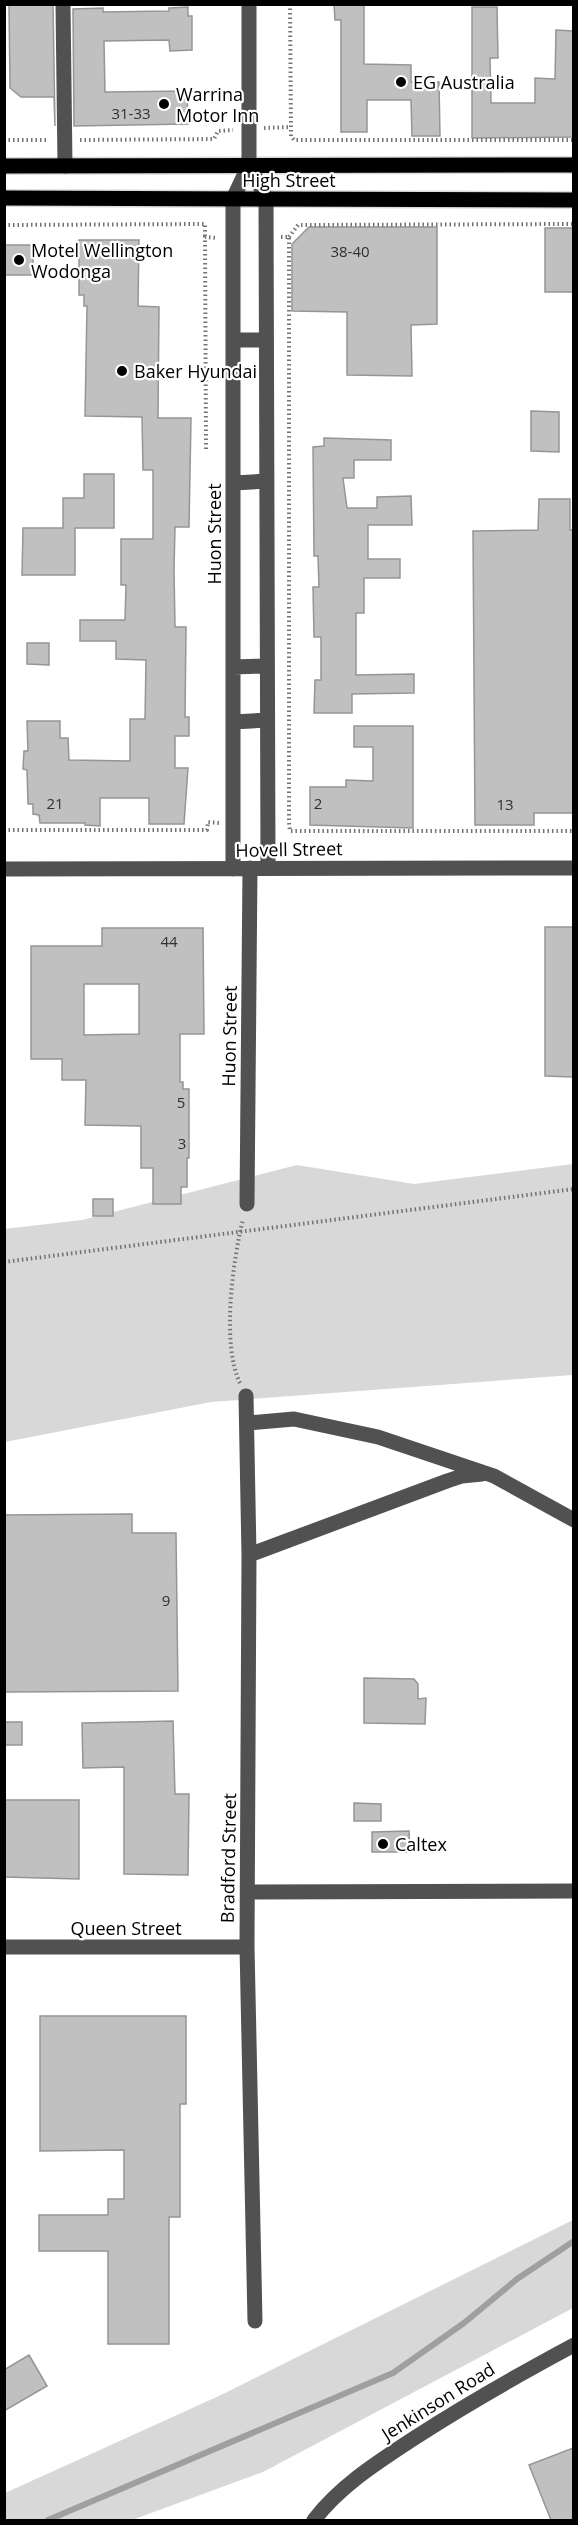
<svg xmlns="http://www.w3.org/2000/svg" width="578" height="2525" viewBox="0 0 578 2525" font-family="'Open Sans',sans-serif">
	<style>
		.green { fill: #d8d8d8 }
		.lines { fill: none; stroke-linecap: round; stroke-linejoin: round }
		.stream { stroke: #9f9f9f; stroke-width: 6 }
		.building { fill: #c0c0c0; stroke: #959595; stroke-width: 1.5; fill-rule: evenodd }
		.major-casing { stroke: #dbdbdb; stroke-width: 18 }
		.path { stroke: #737373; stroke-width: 4; stroke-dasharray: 1.5 3; stroke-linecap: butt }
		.minor { stroke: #515151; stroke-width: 15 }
		.major { stroke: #000; stroke-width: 15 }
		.poi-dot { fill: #000; stroke: #fff; stroke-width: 2 }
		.labels { text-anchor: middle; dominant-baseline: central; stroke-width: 4.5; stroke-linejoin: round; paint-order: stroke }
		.number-label { font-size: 15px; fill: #303030 }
		.poi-label { font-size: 18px; fill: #000; stroke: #fff; text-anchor: start }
		.street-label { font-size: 18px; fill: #000; stroke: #fff }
	</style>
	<rect width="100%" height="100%" fill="#fff"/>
	<!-- green -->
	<path class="green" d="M 573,1164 L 573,1375 L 211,1402 L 5,1442 L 4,1229 L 82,1220 L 297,1165 L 414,1184 Z
		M 573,2220 L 573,2308 L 263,2472 L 132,2520 L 5,2520 L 5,2493 L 221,2395 Z"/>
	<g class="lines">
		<!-- stream -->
		<path class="stream" d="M 48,2520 L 393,2373 L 464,2323 L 517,2279 L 574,2241"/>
	</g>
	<!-- building -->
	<path class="building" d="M 9,4 L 53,4 L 55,126 L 54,97 L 21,97 L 10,88 Z
		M 334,4 L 364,4 L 364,64 L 411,65 L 411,82 L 439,82 L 440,136 L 412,136 L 411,100 L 367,100 L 367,132 L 341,132 L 341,20 L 335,20 Z
		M 188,7 L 188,16 L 192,16 L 192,50 L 170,51 L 169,40 L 104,41 L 105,92 L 187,91 L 188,124 L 74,126 L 73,9 L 103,8 L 103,12 L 169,11 L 169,8 Z
		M 472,7 L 497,7 L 498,58 L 490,58 L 491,103 L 535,103 L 535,78 L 555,79 L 556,30 L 573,31 L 573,137 L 472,138 Z
		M 309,227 L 437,227 L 437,324 L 411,325 L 412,376 L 347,375 L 347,312 L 292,311 L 292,244 Z
		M 545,228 L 573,228 L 573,292 L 545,292 Z
		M 79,240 L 139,240 L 138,306 L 159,307 L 158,418 L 191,418 L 189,527 L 175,527 L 174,569 L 175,627 L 186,627 L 185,717 L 189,717 L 189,736 L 175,736 L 175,768 L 188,768 L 184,824 L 149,824 L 149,798 L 100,798 L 100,826 L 85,825 L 85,823 L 40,823 L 39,815 L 33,814 L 33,804 L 28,804 L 27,770 L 23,769 L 24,751 L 28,751 L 27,721 L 60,721 L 60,738 L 68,738 L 69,760 L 130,761 L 130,719 L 145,719 L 146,660 L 116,659 L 116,641 L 80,641 L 80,620 L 125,620 L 126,585 L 121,585 L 121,539 L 153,539 L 153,470 L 143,470 L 142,417 L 85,416 L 87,306 L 84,306 L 84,295 L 79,295 Z
		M 4,245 L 33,245 L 33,275 L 4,275 Z
		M 531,411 L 559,412 L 559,452 L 531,451 Z
		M 324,438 L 391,440 L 391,460 L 354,460 L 354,478 L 343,478 L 347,508 L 377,508 L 377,497 L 411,496 L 412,525 L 368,525 L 368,559 L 400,559 L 400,578 L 364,578 L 364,613 L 356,613 L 356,675 L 414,674 L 414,693 L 352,694 L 352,713 L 314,713 L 315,680 L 321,680 L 321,637 L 314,637 L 313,587 L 319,587 L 318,556 L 314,556 L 313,447 L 324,446 Z
		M 84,474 L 114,474 L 114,528 L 75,528 L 75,575 L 22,575 L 23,528 L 63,528 L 63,498 L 84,498 Z
		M 539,499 L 570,499 L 570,530 L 573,530 L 573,813 L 534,813 L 534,825 L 475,825 L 473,531 L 538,530 Z
		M 27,643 L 49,643 L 49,665 L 27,664 Z
		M 354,726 L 413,726 L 413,828 L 310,825 L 310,787 L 346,787 L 346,780 L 373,781 L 373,747 L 354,747 Z
		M 545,927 L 573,927 L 573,1077 L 545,1076 Z
		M 102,928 L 203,928 L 204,1034 L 180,1034 L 180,1082 L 183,1082 L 183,1089 L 189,1089 L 189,1158 L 187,1158 L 187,1187 L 181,1187 L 181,1204 L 153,1204 L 153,1168 L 141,1168 L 141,1126 L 85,1125 L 86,1080 L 62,1080 L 62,1059 L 31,1059 L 31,946 L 102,946 ZM 84,984 L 139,984 L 139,1034 L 84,1035 Z
		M 93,1199 L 113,1199 L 113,1216 L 93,1216 Z
		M 132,1514 L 132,1533 L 176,1533 L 178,1691 L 4,1692 L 4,1515 Z
		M 364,1678 L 414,1679 L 418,1684 L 418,1699 L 426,1698 L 425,1724 L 364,1723 Z
		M 173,1721 L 175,1794 L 189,1794 L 188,1875 L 124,1874 L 124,1767 L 83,1768 L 82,1723 Z
		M 4,1722 L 22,1722 L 22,1745 L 4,1745 Z
		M 4,1800 L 79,1800 L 79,1879 L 4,1877 Z
		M 354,1803 L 381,1804 L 381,1821 L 354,1821 Z
		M 409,1831 L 410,1852 L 372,1852 L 372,1832 Z
		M 40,2016 L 186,2016 L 186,2104 L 180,2104 L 180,2217 L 169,2217 L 169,2344 L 108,2344 L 108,2251 L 39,2251 L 39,2215 L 108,2215 L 108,2199 L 124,2199 L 124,2150 L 40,2151 Z
		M 29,2355 L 47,2386 L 4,2411 L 4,2370 Z
		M 573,2448 L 573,2520 L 551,2520 L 529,2465 Z"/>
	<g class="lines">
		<defs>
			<path id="major" d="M 4,166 L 574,165
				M 4,198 L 574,200"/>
		</defs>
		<!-- major casing -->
		<use href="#major" class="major-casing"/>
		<!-- path -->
		<path class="path" d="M 290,4 L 291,127 L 291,136 L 294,140 L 574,140
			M 264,128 L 291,127
			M 4,140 L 49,140
			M 80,140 L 214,139 L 218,131 L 233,130
			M 4,225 L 205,224 L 205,237
			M 281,237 L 289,237 L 289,823
			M 289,237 L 298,225 L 574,224
			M 206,449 L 205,237 L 217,238
			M 289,823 L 290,831 L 574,831
			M 4,830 L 207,830 L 208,822 L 219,823
			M 4,1262 L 574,1189
			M 240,1383 C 221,1344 233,1260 243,1219"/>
		<!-- minor -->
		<path class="minor" d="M 63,4 L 65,166
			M 249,4 L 249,165 L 266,198 L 268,867
			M 233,340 L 266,340
			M 234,483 L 267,481
			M 233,667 L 266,666
			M 233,722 L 267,720
			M 4,869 L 574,868
			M 233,869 L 233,199 L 249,165
			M 247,1204 L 250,868
			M 246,1396 L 249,1555 L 247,1947 L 255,2321
			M 247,1423 L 294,1419 L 378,1437 L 494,1476 L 574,1520
			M 249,1555 L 447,1481 L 462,1476 L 482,1474
			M 248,1892 L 574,1891
			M 4,1947 L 247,1947
			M 314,2520 C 341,2485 378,2462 416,2437 C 467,2404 520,2374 574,2345"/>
		<!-- major -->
		<use href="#major" class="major"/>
	</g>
	<!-- markers -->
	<g class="poi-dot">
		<circle cx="401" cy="82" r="6"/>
		<circle cx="164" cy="104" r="6"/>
		<circle cx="19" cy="260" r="6"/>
		<circle cx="122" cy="371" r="6"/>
		<circle cx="383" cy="1844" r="6"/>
	</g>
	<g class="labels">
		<!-- number labels -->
		<g class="number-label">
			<text x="131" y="113">31-33</text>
			<text x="350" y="251">38-40</text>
			<text x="55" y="803">21</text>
			<text x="318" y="803">2</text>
			<text x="505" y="804">13</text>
			<text x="169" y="941">44</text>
			<text x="181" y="1102">5</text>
			<text x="182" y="1143">3</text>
			<text x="166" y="1600">9</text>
		</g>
		<!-- poi labels -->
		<g class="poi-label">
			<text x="413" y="82">EG Australia</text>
			<text x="176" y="94">Warrina<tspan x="176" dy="21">Motor Inn</tspan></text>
			<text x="31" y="250">Motel Wellington<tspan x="31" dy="21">Wodonga</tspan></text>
			<text x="134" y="371">Baker Hyundai</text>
			<text x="395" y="1844">Caltex</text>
		</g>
		<!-- street labels -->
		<g class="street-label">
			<text x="289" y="180">High Street</text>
			<text transform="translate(214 534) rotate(-90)">Huon Street</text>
			<text transform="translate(289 849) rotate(-1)">Hovell Street</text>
			<text transform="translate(229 1036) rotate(-89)">Huon Street</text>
			<text transform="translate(228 1858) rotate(-89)">Bradford Street</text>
			<text x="126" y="1928">Queen Street</text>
			<text transform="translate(438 2401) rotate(-32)">Jenkinson Road</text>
		</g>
	</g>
	<!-- border -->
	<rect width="578" height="2525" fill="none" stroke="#000000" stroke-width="12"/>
</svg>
